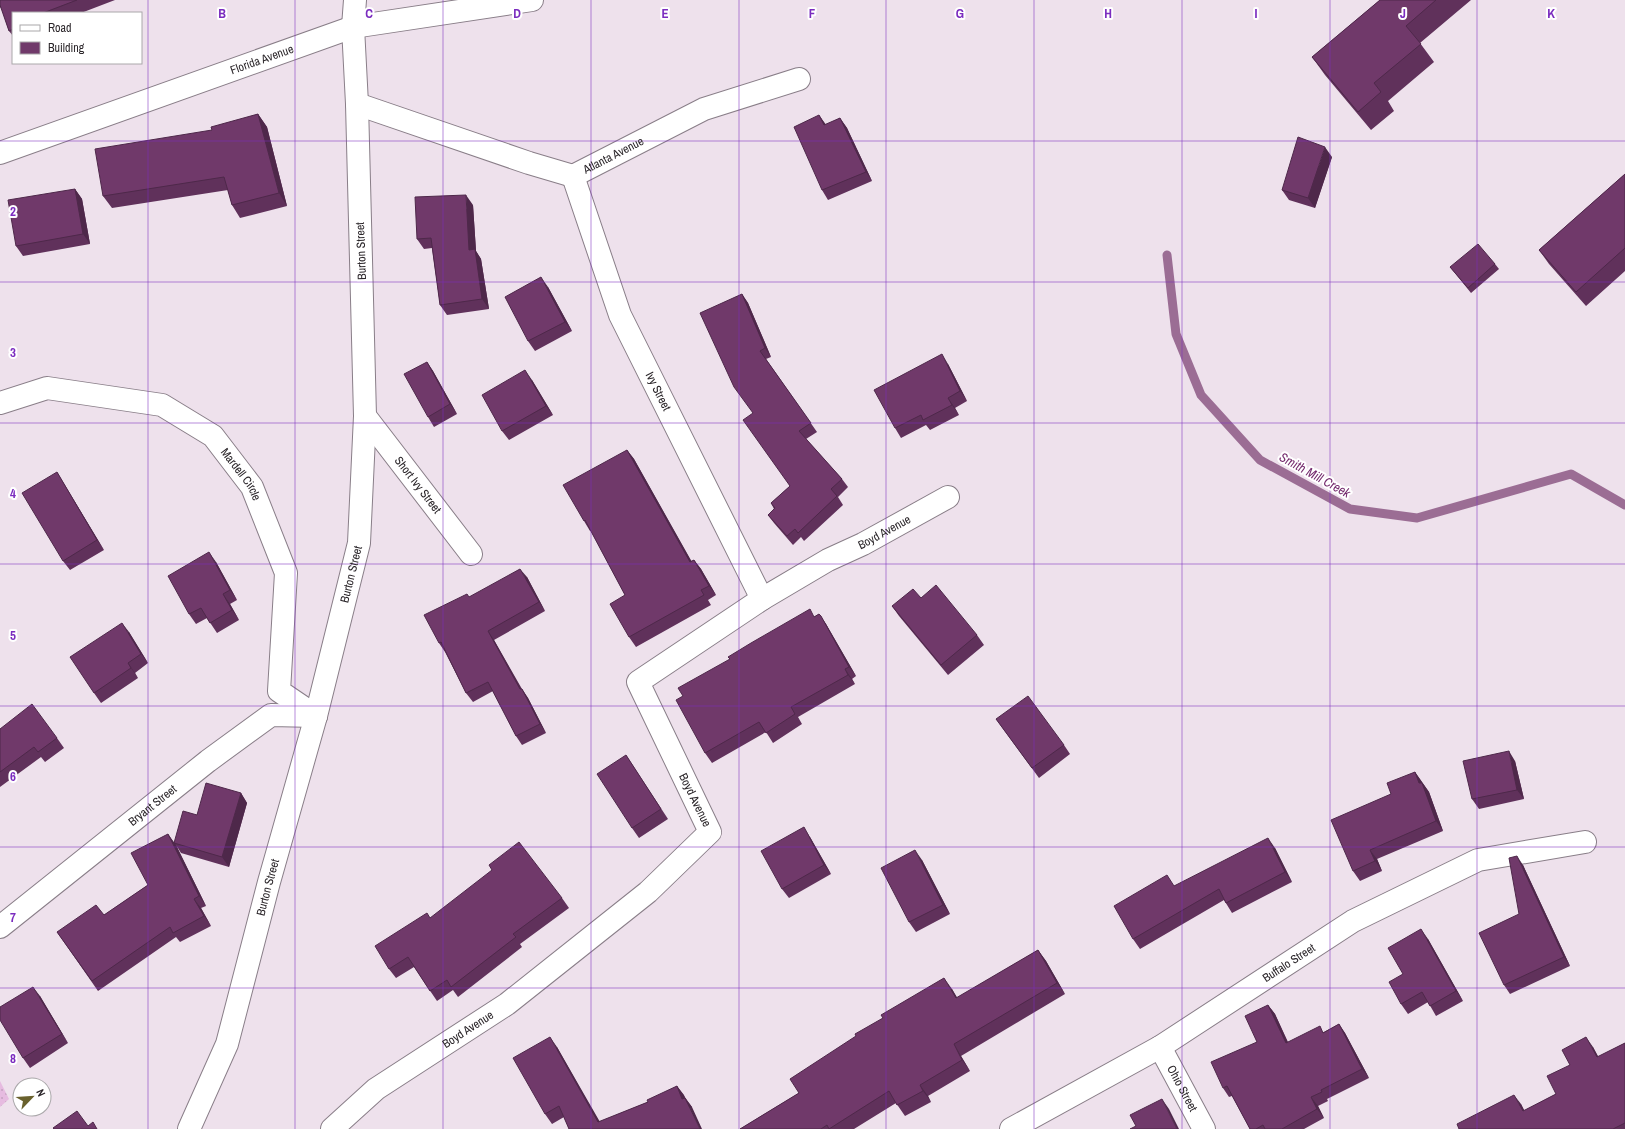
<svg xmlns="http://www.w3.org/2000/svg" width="1625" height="1129" viewBox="0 0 1625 1129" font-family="'Archivo Narrow',sans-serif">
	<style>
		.grass { fill: url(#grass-dots) }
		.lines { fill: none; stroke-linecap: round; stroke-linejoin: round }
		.stream { stroke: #9b6d94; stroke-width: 9 }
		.minor-casing { stroke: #897e88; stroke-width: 24 }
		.minor { stroke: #fff; stroke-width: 22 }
		.wall { fill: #60315b }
		.shaded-wall { fill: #4e284a }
		.building { fill: #70396a; stroke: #4e284a }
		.grid { fill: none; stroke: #7b2cbf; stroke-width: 1; stroke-opacity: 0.55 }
		.labels { text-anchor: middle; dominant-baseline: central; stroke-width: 4; stroke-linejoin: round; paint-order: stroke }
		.street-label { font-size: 12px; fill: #2b262a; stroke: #fff }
		.water-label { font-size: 13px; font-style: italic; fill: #742a6d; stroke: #fff }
		.grid-label { font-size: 13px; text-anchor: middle; font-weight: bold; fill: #7b2cbf; stroke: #fff; stroke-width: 4; stroke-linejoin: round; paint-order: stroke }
	</style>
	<defs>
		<pattern id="grass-dots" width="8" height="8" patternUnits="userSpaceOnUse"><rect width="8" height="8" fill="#e6bbe0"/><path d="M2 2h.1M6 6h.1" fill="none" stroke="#c5a1c0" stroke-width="1.8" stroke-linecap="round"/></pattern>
	</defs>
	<rect width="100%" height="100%" fill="#eee1ec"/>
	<!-- grass -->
	<path class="grass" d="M 0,1081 L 9,1099 L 0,1107 Z"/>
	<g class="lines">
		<!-- stream -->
		<path class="stream" d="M 1167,255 L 1176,334 L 1201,395 L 1260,460 L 1350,509 L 1417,518 L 1571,474 L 1625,505"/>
		<defs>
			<g id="minor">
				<path id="s1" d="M 357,104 L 529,163 L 573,176 L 704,109 L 799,79"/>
				<path id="s2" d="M 0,153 L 353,27 L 532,0"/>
				<path id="s3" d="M 573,176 L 620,315 L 762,599"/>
				<path id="s4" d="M 0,403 L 47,388 L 162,405 L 213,436 L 252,487 L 286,573 L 279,691 L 316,716"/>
				<path id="s5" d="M 365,416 L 471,554"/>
				<path id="s6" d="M 0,927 L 208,761 L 271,715 L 316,716"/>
				<path id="s7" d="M 1160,1047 L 1204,1129"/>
				<path id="s8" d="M 189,1129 L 227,1044 L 269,882 L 316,716 L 359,543 L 365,416 L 357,104 L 353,27 L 355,0"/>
				<path id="s9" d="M 332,1129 L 376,1089 L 507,1004 L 648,892 L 710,832 L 638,682 L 762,599 L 828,560 L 863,544 L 948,497"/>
				<path id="s10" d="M 1011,1129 L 1160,1047 L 1353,921 L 1478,860 L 1585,842"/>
			</g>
		</defs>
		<!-- minor casing -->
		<use href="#minor" class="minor-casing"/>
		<!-- minor -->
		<use href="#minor" class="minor"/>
	</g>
	<!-- wall -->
	<path class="wall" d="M 0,0 L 115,0 L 81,13 L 13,13 L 13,36 L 9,31 L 1,7 L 0,8 Z
		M 1380,0 L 1471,0 L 1420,43 L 1434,62 L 1388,101 L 1394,111 L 1371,130 L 1325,75 L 1312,57 Z
		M 258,114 L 267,127 L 287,206 L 240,218 L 232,205 L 228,190 L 112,208 L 103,196 L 212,130 Z
		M 819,115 L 826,125 L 840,118 L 847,128 L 872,181 L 828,200 L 822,190 Z
		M 1332,157 L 1315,208 L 1289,200 L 1282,190 Z
		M 1625,174 L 1625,271 L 1586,306 L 1549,264 L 1539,250 Z
		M 75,189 L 82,199 L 90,244 L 23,256 L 16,246 Z
		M 473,205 L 476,251 L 481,259 L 489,309 L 447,315 L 440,305 L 432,248 L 424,249 L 417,239 Z
		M 1495,264 L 1499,269 L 1471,293 L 1450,267 Z
		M 548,287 L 572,331 L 535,351 L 528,341 Z
		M 742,294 L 748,303 L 771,357 L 766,359 L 817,432 L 806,439 L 842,479 L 848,487 L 838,497 L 843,505 L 804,541 L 801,537 L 793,545 L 774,523 L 768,515 L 774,509 L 771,503 L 790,486 L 753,413 Z
		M 427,362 L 433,371 L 457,414 L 434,427 L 428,417 Z
		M 948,364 L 967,401 L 955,408 L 959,415 L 930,430 L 926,425 L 901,438 L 895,428 Z
		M 532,380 L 553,415 L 509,440 L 502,431 Z
		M 627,450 L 634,459 L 691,561 L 694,560 L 701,569 L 716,595 L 708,600 L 711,605 L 636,647 L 629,637 L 625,595 L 591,531 L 590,531 L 584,521 Z
		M 57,472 L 63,482 L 104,550 L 70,570 L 63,561 Z
		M 216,562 L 237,600 L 230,604 L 239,620 L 217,633 L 207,618 L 196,624 L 189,614 Z
		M 527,577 L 545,611 L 494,640 L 522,689 L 528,698 L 546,733 L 522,745 L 516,736 L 493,691 L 473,702 L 466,693 L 445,652 L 439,643 L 469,597 Z
		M 921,598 L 977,635 L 984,645 L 948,675 L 899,616 L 892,606 Z
		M 819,614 L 826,624 L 856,676 L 852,679 L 855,684 L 798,717 L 802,724 L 773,743 L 766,732 L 712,763 L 705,753 L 683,696 Z
		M 129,632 L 148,663 L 135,673 L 138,678 L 101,703 L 94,693 Z
		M 996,719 L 1064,745 L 1070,754 L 1039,778 Z
		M 0,729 L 57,738 L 64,748 L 45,762 L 41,757 L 0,787 Z
		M 626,755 L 668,819 L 639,838 L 632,828 Z
		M 1515,761 L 1524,799 L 1479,809 L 1472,799 Z
		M 1415,772 L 1429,792 L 1443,831 L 1377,859 L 1382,871 L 1360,881 L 1353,871 L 1391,794 Z
		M 241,793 L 247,803 L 229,867 L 181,853 L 176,845 L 206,906 L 201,908 L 211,926 L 180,942 L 176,937 L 98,991 L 57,932 L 104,915 L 148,885 L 168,834 L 174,843 L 197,815 Z
		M 810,837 L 831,874 L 789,898 L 782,889 Z
		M 1275,848 L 1292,882 L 1232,913 L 1224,900 L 1140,949 L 1133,939 L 1174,886 Z
		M 922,860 L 950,914 L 916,932 L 909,922 Z
		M 1523,865 L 1570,966 L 1510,994 L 1504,985 L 1519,914 Z
		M 562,898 L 569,908 L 520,944 L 522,947 L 458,997 L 453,990 L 437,1001 L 414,967 L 396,978 L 389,969 L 430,918 Z
		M 1428,939 L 1463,1001 L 1436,1016 L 1428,1002 L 1408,1014 L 1401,1004 L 1403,974 Z
		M 1038,950 L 1046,961 L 1065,994 L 961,1056 L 970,1071 L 928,1096 L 931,1102 L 905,1116 L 896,1103 L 854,1129 L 740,1129 L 799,1093 L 952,989 L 957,998 Z
		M 40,996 L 68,1043 L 30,1068 L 23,1058 Z
		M 1268,1005 L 1275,1014 L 1288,1042 L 1324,1032 L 1339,1024 L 1345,1033 L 1369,1078 L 1327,1099 L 1328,1101 L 1318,1106 L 1324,1118 L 1304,1129 L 1250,1129 L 1232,1096 L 1229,1097 L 1223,1088 L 1257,1042 Z
		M 1625,1043 L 1625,1129 L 1459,1129 L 1521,1104 L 1524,1111 L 1556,1094 L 1570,1065 L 1593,1047 L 1598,1057 Z
		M 557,1047 L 599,1122 L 648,1102 L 677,1086 L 692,1107 L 569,1129 L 564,1117 L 552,1124 L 545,1114 Z"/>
	<!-- shaded-wall -->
	<path class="shaded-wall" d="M 258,114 L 267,127 L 287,206 L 279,193 Z
		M 819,115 L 826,125 L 824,125 Z
		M 840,118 L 847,128 L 872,181 L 866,172 Z
		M 1325,147 L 1332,157 L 1315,208 L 1308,198 Z
		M 75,189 L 82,199 L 90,244 L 83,234 Z
		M 466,195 L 473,205 L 476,251 L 481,259 L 489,309 L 482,299 L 469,250 Z
		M 541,277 L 548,287 L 572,331 L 565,322 Z
		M 742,294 L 748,303 L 771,357 L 765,348 Z
		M 942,354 L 948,364 L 967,401 L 960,391 Z
		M 427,362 L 433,371 L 457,414 L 450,404 Z
		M 525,370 L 532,380 L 553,415 L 546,406 Z
		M 948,398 L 955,408 L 959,415 L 952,405 Z
		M 627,450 L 634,459 L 697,571 L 690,562 Z
		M 57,472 L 63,482 L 104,550 L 97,540 Z
		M 209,552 L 216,562 L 237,600 L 230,590 Z
		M 694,560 L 701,569 L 716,595 L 709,586 Z
		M 520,569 L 527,577 L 545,611 L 539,602 Z
		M 223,594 L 230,604 L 239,620 L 232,610 Z
		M 819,614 L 826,624 L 856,676 L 849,667 Z
		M 122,623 L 129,632 L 148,663 L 141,654 Z
		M 488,631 L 494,640 L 524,694 L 522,689 L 528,698 L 546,733 L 540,724 Z
		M 128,663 L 135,673 L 138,678 L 131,668 Z
		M 845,669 L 852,679 L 855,684 L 848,675 Z
		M 1509,751 L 1515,761 L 1524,799 L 1517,790 Z
		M 1415,772 L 1429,792 L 1443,831 L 1436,821 L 1419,783 Z
		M 241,793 L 247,803 L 229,867 L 222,857 Z
		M 804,827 L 810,837 L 831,874 L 824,865 Z
		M 168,834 L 176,845 L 206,906 L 199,896 Z
		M 1268,838 L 1275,848 L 1292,882 L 1285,872 Z
		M 915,850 L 922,860 L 950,914 L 943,905 Z
		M 1370,850 L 1377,859 L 1382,871 L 1375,861 Z
		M 1517,856 L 1523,865 L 1570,966 L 1564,957 Z
		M 194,899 L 201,908 L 211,926 L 204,916 Z
		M 1421,929 L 1428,939 L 1463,1001 L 1456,991 Z
		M 1038,950 L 1046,961 L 1065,994 L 1057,983 Z
		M 944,978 L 952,989 L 964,1009 L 956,998 Z
		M 33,987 L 40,996 L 68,1043 L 62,1034 Z
		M 1268,1005 L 1275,1014 L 1292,1052 L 1286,1043 Z
		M 1339,1024 L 1345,1033 L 1369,1078 L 1362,1069 Z
		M 550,1037 L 557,1047 L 604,1129 L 598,1122 Z
		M 1586,1037 L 1593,1047 L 1604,1067 L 1597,1057 Z
		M 954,1044 L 961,1056 L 970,1071 L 962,1060 Z
		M 920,1085 L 928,1096 L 931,1102 L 923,1091 Z
		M 677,1086 L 684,1095 L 689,1108 L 682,1099 Z
		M 1514,1095 L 1521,1104 L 1530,1121 L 1523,1111 Z
		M 1311,1097 L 1318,1106 L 1324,1118 L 1317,1109 Z
		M 685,1098 L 692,1107 L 702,1129 L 700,1129 Z
		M 1162,1099 L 1169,1109 L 1179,1129 L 1177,1129 Z"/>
	<!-- building -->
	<path class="building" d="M 0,0 L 77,0 L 43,13 L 13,13 L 13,29 L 9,31 L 0,5 Z
		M 1380,0 L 1436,0 L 1406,26 L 1421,44 L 1374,83 L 1381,92 L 1358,112 L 1312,57 Z
		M 258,114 L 279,193 L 232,205 L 224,177 L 103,196 L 95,149 L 212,130 L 211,127 Z
		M 819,115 L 824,125 L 840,118 L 866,172 L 822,190 L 794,127 Z
		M 1298,137 L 1325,147 L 1308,198 L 1282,190 Z
		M 1625,174 L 1625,248 L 1576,292 L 1539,250 Z
		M 75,189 L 83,234 L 16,246 L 8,200 Z
		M 466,195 L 469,250 L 475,249 L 482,299 L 440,305 L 431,238 L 417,239 L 415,197 Z
		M 1478,244 L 1495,264 L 1468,288 L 1450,267 Z
		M 541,277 L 565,322 L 528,341 L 505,297 Z
		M 742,294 L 765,348 L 760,351 L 811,423 L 799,431 L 842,479 L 831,489 L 837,496 L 798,533 L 795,529 L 787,536 L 768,515 L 775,508 L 771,503 L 790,486 L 743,420 L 753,413 L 734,387 L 700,313 Z
		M 942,354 L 960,391 L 948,398 L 952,405 L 923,420 L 921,415 L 895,428 L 874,390 Z
		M 427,362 L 450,404 L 428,417 L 404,374 Z
		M 525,370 L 546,406 L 502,431 L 482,395 Z
		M 627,450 L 690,562 L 694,560 L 709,586 L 701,590 L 704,595 L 629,637 L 610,604 L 625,595 L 585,520 L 584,521 L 563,485 Z
		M 57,472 L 97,540 L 63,561 L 22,493 Z
		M 209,552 L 230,590 L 223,594 L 232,610 L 210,623 L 201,608 L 189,614 L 168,576 Z
		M 520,569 L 539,602 L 488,631 L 520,689 L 522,689 L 540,724 L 516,736 L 488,682 L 466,693 L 441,642 L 439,643 L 424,615 L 467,594 L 469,597 Z
		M 936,585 L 977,635 L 941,665 L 892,606 L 913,589 L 921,598 Z
		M 810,609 L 814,617 L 819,614 L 821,616 L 849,667 L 845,669 L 848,675 L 791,707 L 795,714 L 766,733 L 759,722 L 705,753 L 676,700 L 683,696 L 678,688 L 730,659 L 728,657 L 751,643 Z
		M 122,623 L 141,654 L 128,663 L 131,668 L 94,693 L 70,657 Z
		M 1028,696 L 1064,745 L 1032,768 L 996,719 Z
		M 32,704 L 57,738 L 38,752 L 34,747 L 0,772 L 0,729 Z
		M 1509,751 L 1517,790 L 1472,799 L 1463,761 Z
		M 626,755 L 661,809 L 632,828 L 597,774 Z
		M 1415,772 L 1419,783 L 1422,783 L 1436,821 L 1370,850 L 1375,861 L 1353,871 L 1331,820 L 1391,794 L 1387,783 Z
		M 206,783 L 241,793 L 222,857 L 174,843 L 183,811 L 197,815 Z
		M 804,827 L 824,865 L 782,889 L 761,851 Z
		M 168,834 L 199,896 L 194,899 L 204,916 L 173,933 L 170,927 L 92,981 L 57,932 L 96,905 L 104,915 L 148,885 L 131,853 Z
		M 1268,838 L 1285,872 L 1226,903 L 1219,889 L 1133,939 L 1114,906 L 1167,875 L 1174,886 Z
		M 519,842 L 562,898 L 513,934 L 516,937 L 451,987 L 447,980 L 430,991 L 408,957 L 389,969 L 375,946 L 427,913 L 430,918 L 492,870 L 489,865 Z
		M 915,850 L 943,905 L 909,922 L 881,868 Z
		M 1517,856 L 1564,957 L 1504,985 L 1479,933 L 1519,914 L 1509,858 Z
		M 1421,929 L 1456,991 L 1430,1006 L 1422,992 L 1401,1004 L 1389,982 L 1403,974 L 1388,948 Z
		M 1038,950 L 1057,983 L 954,1044 L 962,1060 L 920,1085 L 923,1091 L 897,1105 L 889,1091 L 829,1129 L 827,1125 L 821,1129 L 740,1129 L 799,1093 L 790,1079 L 856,1036 L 855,1034 L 883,1018 L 881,1015 L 944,978 L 956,998 Z
		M 33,987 L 62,1034 L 23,1058 L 0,1020 L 0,1007 Z
		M 1268,1005 L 1286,1043 L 1320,1026 L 1323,1033 L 1339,1024 L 1362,1069 L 1321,1090 L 1322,1092 L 1311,1097 L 1317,1109 L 1282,1129 L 1265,1129 L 1263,1125 L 1256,1129 L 1250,1129 L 1227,1086 L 1223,1088 L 1211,1062 L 1257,1042 L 1245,1016 Z
		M 550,1037 L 598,1122 L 648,1102 L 647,1100 L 677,1086 L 682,1099 L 685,1098 L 700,1129 L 569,1129 L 559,1106 L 545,1114 L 513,1058 Z
		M 1586,1037 L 1597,1057 L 1625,1043 L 1625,1123 L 1613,1129 L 1459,1129 L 1457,1124 L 1514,1095 L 1523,1111 L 1556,1094 L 1547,1076 L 1570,1065 L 1562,1050 Z
		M 1162,1099 L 1177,1129 L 1130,1129 L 1136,1126 L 1130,1115 Z
		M 77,1111 L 88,1126 L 93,1122 L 97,1129 L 54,1129 L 53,1128 Z"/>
	<!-- grid -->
	<path class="grid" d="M 148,0 L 148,1129M 295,0 L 295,1129M 443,0 L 443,1129M 591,0 L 591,1129M 739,0 L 739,1129M 886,0 L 886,1129M 1034,0 L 1034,1129M 1182,0 L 1182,1129M 1330,0 L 1330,1129M 1477,0 L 1477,1129M 0,141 L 1625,141M 0,282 L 1625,282M 0,423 L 1625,423M 0,564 L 1625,564M 0,706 L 1625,706M 0,847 L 1625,847M 0,988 L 1625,988"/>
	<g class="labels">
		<!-- street labels -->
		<g class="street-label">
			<text stroke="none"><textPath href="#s2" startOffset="278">Florida Avenue</textPath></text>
			<text stroke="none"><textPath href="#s1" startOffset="273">Atlanta Avenue</textPath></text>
			<text transform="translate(361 251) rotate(-92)">Burton Street</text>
			<text stroke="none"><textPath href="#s3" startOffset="232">Ivy Street</textPath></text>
			<text stroke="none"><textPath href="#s4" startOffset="273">Mardell Circle</textPath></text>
			<text stroke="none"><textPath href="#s5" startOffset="87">Short Ivy Street</textPath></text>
			<text stroke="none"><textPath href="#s9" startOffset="937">Boyd Avenue</textPath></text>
			<text stroke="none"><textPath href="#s8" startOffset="579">Burton Street</textPath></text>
			<text transform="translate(695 800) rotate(64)">Boyd Avenue</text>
			<text stroke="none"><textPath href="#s6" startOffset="195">Bryant Street</textPath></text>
			<text stroke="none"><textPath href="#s8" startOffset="255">Burton Street</textPath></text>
			<text stroke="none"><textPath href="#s10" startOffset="324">Buffalo Street</textPath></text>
			<text stroke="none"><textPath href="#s9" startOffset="169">Boyd Avenue</textPath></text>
			<text stroke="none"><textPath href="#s7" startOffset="47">Ohio Street</textPath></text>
		</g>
		<!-- water labels -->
		<g class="water-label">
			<text transform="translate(1315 475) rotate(29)">Smith Mill Creek</text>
		</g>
	</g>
	<g class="grid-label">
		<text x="222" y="18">B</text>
		<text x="369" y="18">C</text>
		<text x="517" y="18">D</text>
		<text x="665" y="18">E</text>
		<text x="812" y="18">F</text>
		<text x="960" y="18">G</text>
		<text x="1108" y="18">H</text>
		<text x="1256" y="18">I</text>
		<text x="1403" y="18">J</text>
		<text x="1551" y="18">K</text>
		<text x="13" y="216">2</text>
		<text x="13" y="357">3</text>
		<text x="13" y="498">4</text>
		<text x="13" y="640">5</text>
		<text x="13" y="781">6</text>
		<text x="13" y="922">7</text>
		<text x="13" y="1063">8</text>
	</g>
	<!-- legend -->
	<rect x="12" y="12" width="130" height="52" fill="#ffffff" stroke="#aaa8aa"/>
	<rect x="20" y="25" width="20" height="6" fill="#ffffff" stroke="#aaa8aa"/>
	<text x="48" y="32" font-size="12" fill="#2b262a">Road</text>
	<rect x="20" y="42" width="20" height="12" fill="#70396a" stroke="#aaa8aa"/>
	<text x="48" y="52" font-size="12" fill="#2b262a">Building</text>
	<!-- north arrow -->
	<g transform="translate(32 1097) rotate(65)"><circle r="19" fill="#ffffff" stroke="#aaa8aa"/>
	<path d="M0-3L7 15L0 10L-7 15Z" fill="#69612d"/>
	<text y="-6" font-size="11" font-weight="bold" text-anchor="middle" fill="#2b262a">N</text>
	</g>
</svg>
